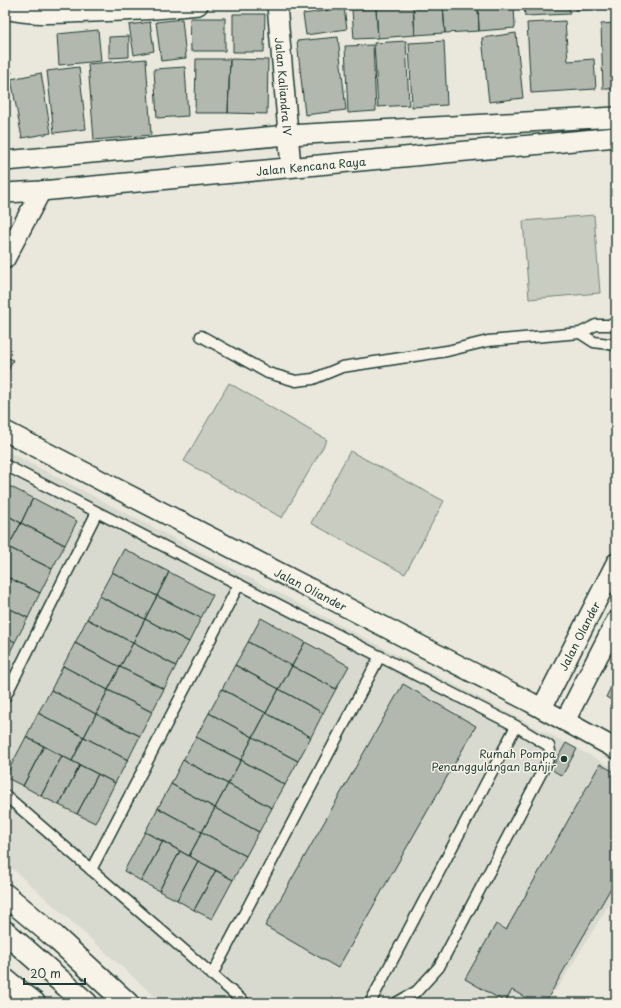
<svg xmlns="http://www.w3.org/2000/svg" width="621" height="1008" viewBox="0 0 621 1008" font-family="'Playpen Sans',sans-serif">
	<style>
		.built { fill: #d9dacf }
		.green { fill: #c8ccc1; stroke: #74847a }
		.building { fill: #b2b8ae; stroke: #1f3d34 }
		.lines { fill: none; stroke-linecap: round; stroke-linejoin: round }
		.service-casing { stroke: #1f3d34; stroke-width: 13 }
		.minor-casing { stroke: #1f3d34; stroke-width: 22 }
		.primary-casing { stroke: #1f3d34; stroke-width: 25 }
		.motorway-casing { stroke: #1f3d34; stroke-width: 25 }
		.service { stroke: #f7f3e8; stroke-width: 10 }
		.minor { stroke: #f7f3e8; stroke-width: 19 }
		.primary { stroke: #f7f3e8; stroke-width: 22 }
		.motorway { stroke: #f7f3e8; stroke-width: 22 }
		.poi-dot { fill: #1f3d34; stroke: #f7f3e8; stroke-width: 1.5 }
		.labels { text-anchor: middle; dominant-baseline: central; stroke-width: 3; stroke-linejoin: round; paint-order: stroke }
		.street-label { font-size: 11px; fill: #1f3d34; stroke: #f7f3e8 }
		.poi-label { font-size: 11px; fill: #1f3d34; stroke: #f7f3e8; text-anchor: end }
	</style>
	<rect width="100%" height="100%" fill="#eae8dd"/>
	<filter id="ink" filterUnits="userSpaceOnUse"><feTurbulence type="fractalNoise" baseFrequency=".025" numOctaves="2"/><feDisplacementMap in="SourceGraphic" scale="8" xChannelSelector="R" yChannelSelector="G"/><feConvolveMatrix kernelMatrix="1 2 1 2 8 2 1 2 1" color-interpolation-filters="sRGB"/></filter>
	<g filter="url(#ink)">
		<!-- built -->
		<path class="built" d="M 5,450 L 616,769 L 616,893 L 556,991 L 480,1003 L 162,1003 L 5,862 Z"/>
		<!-- green -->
		<path class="green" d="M 594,215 L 600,293 L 529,299 L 523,221 Z
			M 229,383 L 327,440 L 282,518 L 184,461 Z
			M 350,451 L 444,501 L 405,574 L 311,523 Z"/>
		<!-- building -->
		<path class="building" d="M 413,5 L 415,35 L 378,38 L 376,8 Z
			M 413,5 L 443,5 L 445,33 L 415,35 Z
			M 443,5 L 478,5 L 479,31 L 445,33 Z
			M 478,5 L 514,5 L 515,28 L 479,31 Z
			M 524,5 L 569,5 L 570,14 L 525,16 Z
			M 575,5 L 616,5 L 616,9 L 575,10 Z
			M 344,8 L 347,29 L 306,35 L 303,14 Z
			M 376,8 L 378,38 L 354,39 L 352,10 Z
			M 233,14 L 265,14 L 264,52 L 233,52 Z
			M 190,18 L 225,18 L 225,51 L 191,51 Z
			M 182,19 L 186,58 L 161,61 L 156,22 Z
			M 565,21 L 568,61 L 594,59 L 596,89 L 531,93 L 527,23 Z
			M 150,22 L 154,51 L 134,55 L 129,25 Z
			M 616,23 L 616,89 L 603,89 L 601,24 Z
			M 98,30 L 101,61 L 59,65 L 57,34 Z
			M 516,33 L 523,98 L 489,102 L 482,38 Z
			M 129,36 L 129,57 L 109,58 L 109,37 Z
			M 338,37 L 346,110 L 305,115 L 297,41 Z
			M 406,41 L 409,105 L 378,107 L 374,43 Z
			M 444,41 L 447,105 L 412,107 L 409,43 Z
			M 373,45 L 376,111 L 348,113 L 345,46 Z
			M 146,59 L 151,135 L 94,140 L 88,64 Z
			M 196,59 L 230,59 L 228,113 L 195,113 Z
			M 230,59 L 268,60 L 267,114 L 228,113 Z
			M 79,67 L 86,129 L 54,133 L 47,71 Z
			M 185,67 L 188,116 L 157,118 L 154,69 Z
			M 5,68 L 12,72 L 5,83 Z
			M 41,73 L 51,133 L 22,138 L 11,79 Z
			M 5,356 L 13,360 L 5,377 Z
			M 5,484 L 33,498 L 21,523 L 5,514 Z
			M 33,498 L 77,521 L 65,545 L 21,523 Z
			M 5,514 L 21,523 L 8,547 L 5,545 Z
			M 21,523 L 65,545 L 52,569 L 8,547 Z
			M 8,547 L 52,569 L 40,593 L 5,576 L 5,553 Z
			M 124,549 L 169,572 L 157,596 L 112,572 Z
			M 112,572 L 157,596 L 145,619 L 99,596 Z
			M 169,572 L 213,595 L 201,618 L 157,596 Z
			M 5,576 L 40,593 L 28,618 L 5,606 Z
			M 99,596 L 145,619 L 133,643 L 87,619 Z
			M 157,596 L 201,618 L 189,642 L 145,619 Z
			M 5,606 L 28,618 L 15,642 L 5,636 Z
			M 261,618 L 305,642 L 292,666 L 248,642 Z
			M 87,619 L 133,643 L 120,667 L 75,643 Z
			M 145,619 L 189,642 L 176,666 L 133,643 Z
			M 5,636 L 15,642 L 5,662 Z
			M 248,642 L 292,666 L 279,689 L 235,665 Z
			M 305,642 L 349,666 L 336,689 L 292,666 Z
			M 75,643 L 120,667 L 108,690 L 63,666 Z
			M 133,643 L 176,666 L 164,689 L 120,667 Z
			M 235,665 L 279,689 L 266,713 L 222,689 Z
			M 63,666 L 108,690 L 96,714 L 51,690 Z
			M 292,666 L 336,689 L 323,713 L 279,689 Z
			M 120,667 L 164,689 L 152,712 L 108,690 Z
			M 616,677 L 616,702 L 606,697 Z
			M 403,684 L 476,726 L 338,968 L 265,926 Z
			M 222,689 L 266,713 L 253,737 L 209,713 Z
			M 279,689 L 323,713 L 311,737 L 266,713 Z
			M 51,690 L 96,714 L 84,737 L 38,713 Z
			M 108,690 L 152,712 L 140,736 L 96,714 Z
			M 38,713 L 84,737 L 72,761 L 26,737 Z
			M 209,713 L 253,737 L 241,760 L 196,737 Z
			M 266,713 L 311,737 L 298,761 L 253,737 Z
			M 96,714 L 140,736 L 128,760 L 84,737 Z
			M 26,737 L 44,746 L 23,786 L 5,777 Z
			M 84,737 L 128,760 L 115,783 L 72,761 Z
			M 196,737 L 241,760 L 228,784 L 183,760 Z
			M 253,737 L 298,761 L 285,785 L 241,760 Z
			M 566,743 L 577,749 L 562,776 L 551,769 Z
			M 44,746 L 62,756 L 41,796 L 23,786 Z
			M 62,756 L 80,765 L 59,805 L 41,796 Z
			M 183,760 L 228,784 L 215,808 L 171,784 Z
			M 241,760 L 285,785 L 272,808 L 228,784 Z
			M 600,764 L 616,773 L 616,879 L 545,1003 L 535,1003 L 512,990 L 505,1002 L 465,979 L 496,924 L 506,930 Z
			M 80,765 L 98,774 L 77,814 L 59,805 Z
			M 98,774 L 115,783 L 95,823 L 77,814 Z
			M 171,784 L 215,808 L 202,832 L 158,808 Z
			M 228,784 L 272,808 L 259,832 L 215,808 Z
			M 158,808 L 202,832 L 189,856 L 145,832 Z
			M 215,808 L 259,832 L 246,856 L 202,832 Z
			M 145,832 L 163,841 L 141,881 L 124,871 Z
			M 202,832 L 246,856 L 233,880 L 189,856 Z
			M 163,841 L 180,851 L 159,891 L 141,881 Z
			M 180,851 L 198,861 L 177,900 L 159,891 Z
			M 198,861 L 216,870 L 194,910 L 177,900 Z
			M 216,870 L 233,880 L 212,919 L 194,910 Z"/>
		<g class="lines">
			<defs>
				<path id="service" d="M 580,333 L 594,342 L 616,345
					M 201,336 L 268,373 L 296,381 L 313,379 L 342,367 L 447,351 L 488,341 L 580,333 L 596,325 L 616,325
					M 5,465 L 516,726
					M 5,697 L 97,512
					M 5,795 L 245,1003
					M 91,870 L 239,584
					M 212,975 L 380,656
					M 370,1003 L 516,726 L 549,746 L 550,751 L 547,762 L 439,967 L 417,991 L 396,1003"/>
				<g id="minor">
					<path id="s1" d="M 277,5 L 291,167"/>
					<path d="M 5,9 C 34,16 63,13 93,12 C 128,11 163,9 198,5"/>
					<path d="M 5,161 L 288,135 L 616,117"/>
					<path id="s2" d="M 5,193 L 41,191 L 616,137"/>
					<path d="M 5,259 L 41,191"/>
					<path id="s3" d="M 5,431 L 530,702 L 616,749"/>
					<path id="s4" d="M 542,708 L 616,563"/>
					<path d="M 565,721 L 616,621"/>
				</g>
				<path id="primary" d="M 5,895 L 55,937 L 127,1003"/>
				<path id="motorway" d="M 5,932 L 86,1003
					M 5,980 L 34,1003"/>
			</defs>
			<!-- service casing -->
			<use href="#service" class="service-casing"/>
			<!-- minor casing -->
			<use href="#minor" class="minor-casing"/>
			<!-- primary casing -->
			<use href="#primary" class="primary-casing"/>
			<!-- motorway casing -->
			<use href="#motorway" class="motorway-casing"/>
			<!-- service -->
			<use href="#service" class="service"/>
			<!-- minor -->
			<use href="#minor" class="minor"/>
			<!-- primary -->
			<use href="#primary" class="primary"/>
			<!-- motorway -->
			<use href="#motorway" class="motorway"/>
		</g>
	</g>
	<!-- markers -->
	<circle class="poi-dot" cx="564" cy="759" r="4"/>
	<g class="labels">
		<!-- street labels -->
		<g class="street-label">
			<text stroke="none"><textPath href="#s1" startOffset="82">Jalan Kaliandra IV</textPath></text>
			<text stroke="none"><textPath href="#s2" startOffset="307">Jalan Kencana Raya</textPath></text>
			<text stroke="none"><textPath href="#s3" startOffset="344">Jalan Oliander</textPath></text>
			<text stroke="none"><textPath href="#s4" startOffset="81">Jalan Olander</textPath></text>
		</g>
		<!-- poi labels -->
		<g class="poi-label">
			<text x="556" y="753">Rumah Pompa<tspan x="556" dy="13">Penanggulangan Banjir</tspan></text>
		</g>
	</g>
	<!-- margin -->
	<rect width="621" height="1008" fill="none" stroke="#f7f3e8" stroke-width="20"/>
	<rect x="10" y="10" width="601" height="988" fill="none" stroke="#1f3d34" stroke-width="1.5" filter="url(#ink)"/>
	<!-- scale -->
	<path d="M24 978v6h61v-6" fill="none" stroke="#1f3d34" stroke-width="2"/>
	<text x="30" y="978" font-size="12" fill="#1f3d34" stroke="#f7f3e8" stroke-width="3" paint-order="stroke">20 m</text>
</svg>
